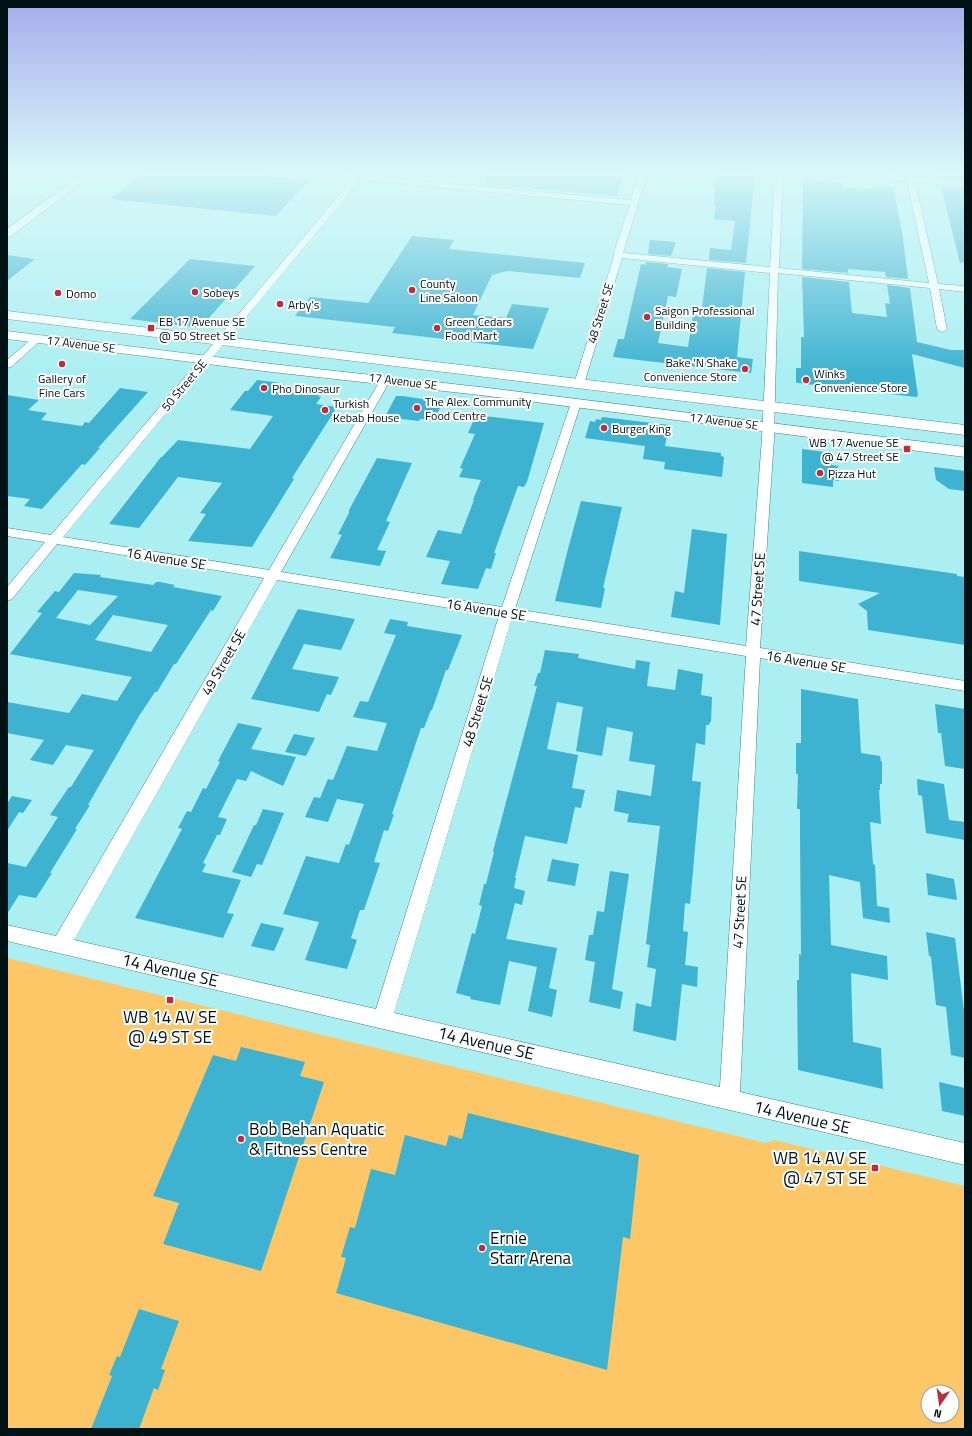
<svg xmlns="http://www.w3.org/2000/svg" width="972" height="1436" viewBox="0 0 972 1436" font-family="'Titillium Web',sans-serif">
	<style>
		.green { fill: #fdc666; fill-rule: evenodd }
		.building { fill: #3eb2d1; fill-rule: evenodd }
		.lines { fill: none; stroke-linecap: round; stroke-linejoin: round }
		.minor-casing { stroke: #418488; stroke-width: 1 }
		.secondary-casing { stroke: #418488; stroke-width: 1 }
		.minor { fill: #fff; fill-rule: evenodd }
		.secondary { fill: #fff; fill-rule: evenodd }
		.poi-dot { fill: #bd2c3f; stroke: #fff; stroke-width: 1.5 }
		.labels { text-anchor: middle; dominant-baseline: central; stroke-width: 4; stroke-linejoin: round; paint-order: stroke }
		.far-poi-label { font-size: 12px; fill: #001214; stroke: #fff; text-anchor: start }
		.far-street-label { font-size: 12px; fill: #001214; stroke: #fff }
		.street-label { font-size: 14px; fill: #001214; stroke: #fff }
		.near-street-label { font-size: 17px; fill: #001214; stroke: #fff }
		.near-poi-label { font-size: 17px; fill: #001214; stroke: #fff; text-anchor: start }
	</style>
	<rect width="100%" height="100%" fill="#abeff2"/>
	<!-- green -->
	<path class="green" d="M 7,958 L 766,1143 L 774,1140 L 965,1186 L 965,1429 L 7,1429 ZM 928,1392 L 952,1392 L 952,1416 L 928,1416 Z"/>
	<!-- building -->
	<path class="building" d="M 142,174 L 246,174 L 309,180 L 276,216 L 110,199 Z
		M 486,174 L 624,174 L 617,196 L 486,184 Z
		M 716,174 L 755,175 L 746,263 L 709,260 L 710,248 L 731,250 L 735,221 L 714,219 L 716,205 L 714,205 Z
		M 937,174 L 965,176 L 965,180 L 939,178 Z
		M 803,179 L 843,183 L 843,187 L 874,189 L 874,185 L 893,187 L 902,231 L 908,279 L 886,277 L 885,272 L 848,269 L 848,273 L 802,269 Z
		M 941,186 L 965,187 L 965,262 L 960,263 Z
		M 412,236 L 454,240 L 449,249 L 585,263 L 580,278 L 507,271 L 492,275 L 473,315 L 506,318 L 512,304 L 549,308 L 533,349 L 392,333 L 395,327 L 295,316 L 310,297 L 368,303 Z
		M 650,240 L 676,242 L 671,256 L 648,254 Z
		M 7,255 L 35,259 L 7,281 Z
		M 190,259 L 255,266 L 200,328 L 130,319 Z
		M 646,262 L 668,264 L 667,267 L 682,269 L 676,297 L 668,296 L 658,343 L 688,347 L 693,315 L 701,316 L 707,268 L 745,272 L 737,357 L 753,359 L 751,373 L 613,357 L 618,339 L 624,339 L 641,264 L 646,265 Z
		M 802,277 L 849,282 L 852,313 L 887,317 L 885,303 L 890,304 L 887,285 L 910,288 L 917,342 L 951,350 L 965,350 L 965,368 L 912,354 L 918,396 L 916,397 L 798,383 L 796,382 L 796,368 L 801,368 L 801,337 L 804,337 Z
		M 257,380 L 281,383 L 276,390 L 319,395 L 318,396 L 321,397 L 316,404 L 337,407 L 292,478 L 294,479 L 252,547 L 188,541 L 206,514 L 200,513 L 222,483 L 178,477 L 139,528 L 109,524 L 161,457 L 162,457 L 178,440 L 250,449 L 273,416 L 230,410 L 245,391 L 248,391 Z
		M 120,388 L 148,392 L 98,448 L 100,448 L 85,465 L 82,464 L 42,509 L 24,506 L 30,499 L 7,496 L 7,395 L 39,400 L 28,410 L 47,413 L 41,420 L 82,426 L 85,422 L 89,423 Z
		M 396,396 L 402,396 L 443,402 L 434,420 L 420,419 L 419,421 L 385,417 Z
		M 476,415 L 544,423 L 527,482 L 524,487 L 518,486 L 494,553 L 496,553 L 491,569 L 486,568 L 478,589 L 441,584 L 450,561 L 426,557 L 438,530 L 461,534 L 474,500 L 473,500 L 481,480 L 459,477 L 463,469 L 460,468 L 475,434 L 468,433 Z
		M 602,417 L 669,425 L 665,446 L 721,453 L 721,456 L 724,457 L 722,477 L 664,469 L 665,462 L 643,459 L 645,446 L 585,438 L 590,421 L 595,422 L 596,419 L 601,420 Z
		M 802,449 L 832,453 L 832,465 L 838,466 L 839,481 L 833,480 L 833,487 L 802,483 Z
		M 377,458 L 412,463 L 386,521 L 390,522 L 377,550 L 386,551 L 380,566 L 330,558 L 342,535 L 338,534 L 349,513 L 349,510 Z
		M 934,467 L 965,471 L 965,491 L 949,489 L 936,480 Z
		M 581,501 L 622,507 L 603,588 L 605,588 L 601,608 L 555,601 L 568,549 Z
		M 692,529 L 727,534 L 720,625 L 671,617 L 675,591 L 684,593 Z
		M 799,551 L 957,574 L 957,576 L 965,577 L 965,645 L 868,630 L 867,611 L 858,604 L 880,593 L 799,581 Z
		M 74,573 L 101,575 L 100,577 L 153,585 L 156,582 L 160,582 L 175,585 L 173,587 L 222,596 L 213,611 L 211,610 L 176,664 L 174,664 L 157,692 L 155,692 L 139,716 L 88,805 L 90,805 L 75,829 L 77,829 L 50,873 L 52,873 L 36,898 L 19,895 L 7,914 L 7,863 L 26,867 L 58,817 L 50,815 L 69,787 L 71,787 L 94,750 L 66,745 L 53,765 L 30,760 L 44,740 L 7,733 L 7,702 L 69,713 L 82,694 L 117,701 L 132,677 L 10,654 L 42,613 L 37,612 L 55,591 L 59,592 ZM 78,590 L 118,596 L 90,625 L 56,618 ZM 113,615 L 168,625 L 151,652 L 95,640 Z
		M 298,609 L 355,619 L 341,650 L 304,644 L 292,669 L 339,677 L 331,695 L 327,694 L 319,712 L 251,699 Z
		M 390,619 L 408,622 L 407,626 L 462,635 L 448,670 L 446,670 L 432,710 L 431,710 L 424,728 L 421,728 L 392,814 L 394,814 L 388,831 L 384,830 L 374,862 L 380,863 L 364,910 L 360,910 L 351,938 L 357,940 L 347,969 L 305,960 L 319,922 L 283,914 L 306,856 L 339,863 L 346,844 L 349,845 L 364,804 L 337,799 L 328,822 L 305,817 L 314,797 L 320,798 L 328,779 L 333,780 L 347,746 L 377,751 L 387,723 L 353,717 L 360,701 L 368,702 L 396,635 L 384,633 Z
		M 545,650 L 579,654 L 578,658 L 635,669 L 636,660 L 650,662 L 647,686 L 675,690 L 678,669 L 703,674 L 701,695 L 712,697 L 711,722 L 710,722 L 709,725 L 706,725 L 705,745 L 696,743 L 692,781 L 701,782 L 690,904 L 685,903 L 683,931 L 688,932 L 685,965 L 698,967 L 697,987 L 682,984 L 676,1041 L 633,1031 L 636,1003 L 651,1007 L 656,969 L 647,967 L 650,945 L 646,944 L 660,826 L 627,822 L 629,814 L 614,811 L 617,790 L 651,796 L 655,765 L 629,761 L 633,732 L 607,727 L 602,756 L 576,751 L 583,707 L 557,702 L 547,749 L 578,755 L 572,788 L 585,790 L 581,808 L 575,807 L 567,844 L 525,836 L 515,878 L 516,878 L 514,888 L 525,891 L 522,905 L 515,903 L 506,939 L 557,948 L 549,988 L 557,990 L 552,1017 L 528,1011 L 537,967 L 509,961 L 500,1005 L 470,999 L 471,997 L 456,993 L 472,933 L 475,934 L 482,906 L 479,905 L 484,884 L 486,884 L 494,852 L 493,851 L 537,686 L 534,686 L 538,673 L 540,673 Z
		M 801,689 L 858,699 L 861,753 L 880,756 L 881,761 L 882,762 L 882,784 L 880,784 L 880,790 L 879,790 L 881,824 L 870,822 L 873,864 L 875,865 L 877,906 L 889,908 L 890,923 L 863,918 L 860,882 L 829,875 L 831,945 L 887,956 L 888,980 L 851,973 L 853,1042 L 881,1048 L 883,1089 L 798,1070 L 797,980 L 799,980 L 799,954 L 801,955 L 800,835 L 800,809 L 797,809 L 798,774 L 796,774 L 796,743 L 801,743 Z
		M 935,704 L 965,709 L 965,769 L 945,766 L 941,733 L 938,733 Z
		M 238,723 L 262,728 L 251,749 L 296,757 L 283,786 L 251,771 L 246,781 L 237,779 L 218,817 L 227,819 L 220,835 L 217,835 L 203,863 L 206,864 L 202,872 L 241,880 L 227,913 L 234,914 L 223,938 L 135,918 L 182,829 L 178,828 L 187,811 L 191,812 L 203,788 L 206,789 L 220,762 L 218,761 Z
		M 294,734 L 315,738 L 306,756 L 285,752 Z
		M 917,779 L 944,784 L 949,820 L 965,822 L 965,840 L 926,833 L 922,796 L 918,795 Z
		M 12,796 L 32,800 L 23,813 L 19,812 L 7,831 L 7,804 Z
		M 263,809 L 284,813 L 262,865 L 257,864 L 251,877 L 232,872 L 254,825 L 256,825 Z
		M 552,859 L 579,864 L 575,886 L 547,881 Z
		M 610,871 L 629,874 L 612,989 L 623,992 L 620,1009 L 589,1002 L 595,962 L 585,960 L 589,935 L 593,935 L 597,911 L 604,912 Z
		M 926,873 L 954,879 L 957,900 L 928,895 Z
		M 261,923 L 284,928 L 274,951 L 251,946 Z
		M 926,932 L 955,938 L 965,1019 L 965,1058 L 951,1055 L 946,1007 L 936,1005 L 931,957 L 929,956 Z
		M 241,1047 L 305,1062 L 300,1076 L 324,1082 L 261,1271 L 163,1244 L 179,1203 L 153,1196 L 213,1055 L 236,1061 Z
		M 939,1082 L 965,1088 L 965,1116 L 942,1111 Z
		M 468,1113 L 639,1155 L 630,1239 L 623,1237 L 607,1370 L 336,1293 L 346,1258 L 341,1257 L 350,1227 L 355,1228 L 371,1169 L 395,1175 L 405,1135 L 446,1146 L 449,1135 L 462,1139 Z
		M 139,1309 L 179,1321 L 161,1369 L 165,1370 L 158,1390 L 154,1388 L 139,1429 L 91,1429 L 112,1376 L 109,1375 L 117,1356 L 120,1357 Z"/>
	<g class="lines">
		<defs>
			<path id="minor" d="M 309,174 L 356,176 L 357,174 L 365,174 L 363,176 L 631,200 L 639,174 L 647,174 L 623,253 L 770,267 L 775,174 L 783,174 L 779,268 L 929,283 L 907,182 L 837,176 L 833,174 L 862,174 L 906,177 L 905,174 L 913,174 L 914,178 L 965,182 L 965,186 L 915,182 L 938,284 L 965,286 L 965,292 L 939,289 L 947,329 L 945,331 L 942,332 L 937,329 L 930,288 L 778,273 L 774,438 L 760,648 L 965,681 L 965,691 L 760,658 L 740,1092 L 965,1143 L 965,1165 L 7,941 L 7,925 L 56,936 L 264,578 L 57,544 L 12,599 L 7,601 L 7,587 L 45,542 L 7,536 L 7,528 L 51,535 L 352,180 L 313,176 ZM 360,180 L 630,205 L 613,255 L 614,256 L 574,384 L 579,387 L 584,384 L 622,258 L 770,273 L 762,438 L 746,646 L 515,609 L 581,403 L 576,400 L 571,403 L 502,607 L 281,572 L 391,379 L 386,376 L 381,379 L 269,570 L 63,537 ZM 277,580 L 499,616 L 376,1009 L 74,940 ZM 512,618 L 746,656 L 720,1087 L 394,1013 Z
				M 37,336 L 40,337 L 42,339 L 40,341 L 11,367 L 7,368 L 7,360 L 34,337 Z"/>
			<path id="secondary" d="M 82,174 L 93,174 L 11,236 L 7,237 L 7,229 Z
				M 7,311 L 965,425 L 965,435 L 7,319 Z
				M 7,331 L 272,364 L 480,387 L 965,447 L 965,457 L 480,395 L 272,372 L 7,339 Z"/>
		</defs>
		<!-- minor casing -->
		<use href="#minor" class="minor-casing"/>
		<!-- secondary casing -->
		<use href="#secondary" class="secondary-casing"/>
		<!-- minor -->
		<use href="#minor" class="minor"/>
		<!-- secondary -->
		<use href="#secondary" class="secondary"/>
	</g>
	<!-- sky -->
	<linearGradient id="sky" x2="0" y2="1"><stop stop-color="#a6aced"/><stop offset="0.46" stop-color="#d9f8f9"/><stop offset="1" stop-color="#d9f8f9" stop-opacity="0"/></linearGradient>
	<rect width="972" height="375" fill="url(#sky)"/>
	<!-- markers -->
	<g class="poi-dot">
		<circle cx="412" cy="290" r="4"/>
		<circle cx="195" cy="292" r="4"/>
		<circle cx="58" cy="293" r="4"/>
		<circle cx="280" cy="304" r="4"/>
		<circle cx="647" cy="317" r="4"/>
		<rect x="147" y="324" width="8" height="8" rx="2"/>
		<circle cx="437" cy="328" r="4"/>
		<circle cx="62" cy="364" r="4"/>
		<circle cx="745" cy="369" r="4"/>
		<circle cx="806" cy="380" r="4"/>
		<circle cx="264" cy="388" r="4"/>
		<circle cx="417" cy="408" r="4"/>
		<circle cx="325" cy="410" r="4"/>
		<circle cx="604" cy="428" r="4"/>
		<rect x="903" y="445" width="8" height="8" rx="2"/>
		<circle cx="820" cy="473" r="4"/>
		<rect x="166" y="996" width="8" height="8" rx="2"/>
		<circle cx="241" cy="1139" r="4"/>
		<rect x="871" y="1164" width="8" height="8" rx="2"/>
		<circle cx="482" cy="1248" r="4"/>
	</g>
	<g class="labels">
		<!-- far-poi labels -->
		<g class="far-poi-label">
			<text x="420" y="283">County<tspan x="420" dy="14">Line Saloon</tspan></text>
			<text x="203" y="292">Sobeys</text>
			<text x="66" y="293">Domo</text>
			<text x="288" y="304">Arby's</text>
			<text x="655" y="310">Saigon Professional<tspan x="655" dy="14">Building</tspan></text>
			<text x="159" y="321">EB 17 Avenue SE<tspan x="159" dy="14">@ 50 Street SE</tspan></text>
			<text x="445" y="321">Green Cedars<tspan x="445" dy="14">Food Mart</tspan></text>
			<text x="737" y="362" text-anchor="end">Bake 'N Shake<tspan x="737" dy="14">Convenience Store</tspan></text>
			<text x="814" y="373">Winks<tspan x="814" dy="14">Convenience Store</tspan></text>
			<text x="62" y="378" text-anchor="middle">Gallery of<tspan x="62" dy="14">Fine Cars</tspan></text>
			<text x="272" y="388">Pho Dinosaur</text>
			<text x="425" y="401">The Alex. Community<tspan x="425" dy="14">Food Centre</tspan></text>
			<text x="333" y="403">Turkish<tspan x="333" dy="14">Kebab House</tspan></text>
			<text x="612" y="428">Burger King</text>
			<text x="899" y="442" text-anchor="end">WB 17 Avenue SE<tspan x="899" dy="14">@ 47 Street SE</tspan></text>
			<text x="828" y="473">Pizza Hut</text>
		</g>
		<!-- far-street labels -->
		<g class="far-street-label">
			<text transform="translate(600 313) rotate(-73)">48 Street SE</text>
			<text transform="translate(81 344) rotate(7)">17 Avenue SE</text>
			<text transform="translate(403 381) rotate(7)">17 Avenue SE</text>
			<text transform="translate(184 385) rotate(-50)">50 Street SE</text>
			<text transform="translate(724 421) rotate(7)">17 Avenue SE</text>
		</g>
		<!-- street labels -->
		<g class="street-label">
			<text transform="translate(166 558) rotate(9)">16 Avenue SE</text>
			<text transform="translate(757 589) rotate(-86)">47 Street SE</text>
			<text transform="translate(486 609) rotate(9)">16 Avenue SE</text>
			<text transform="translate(806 661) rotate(9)">16 Avenue SE</text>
			<text transform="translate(223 662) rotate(-60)">49 Street SE</text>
			<text transform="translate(477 711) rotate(-73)">48 Street SE</text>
			<text transform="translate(739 912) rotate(-87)">47 Street SE</text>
		</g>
		<!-- near-street labels -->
		<g class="near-street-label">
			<text transform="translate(170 970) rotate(13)">14 Avenue SE</text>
			<text transform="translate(486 1043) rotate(13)">14 Avenue SE</text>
			<text transform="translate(802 1117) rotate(13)">14 Avenue SE</text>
		</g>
		<!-- near-poi labels -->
		<g class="near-poi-label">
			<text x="170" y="1017" text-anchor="middle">WB 14 AV SE<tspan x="170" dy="20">@ 49 ST SE</tspan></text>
			<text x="249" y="1129">Bob Behan Aquatic<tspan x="249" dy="20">&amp; Fitness Centre</tspan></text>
			<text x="867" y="1158" text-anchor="end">WB 14 AV SE<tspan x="867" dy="20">@ 47 ST SE</tspan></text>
			<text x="490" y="1238">Ernie<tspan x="490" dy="20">Starr Arena</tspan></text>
		</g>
	</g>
	<!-- border -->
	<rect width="972" height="1436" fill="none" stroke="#001214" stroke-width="16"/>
	<!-- north arrow -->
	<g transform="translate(940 1404) rotate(193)"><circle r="19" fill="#ffffff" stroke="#99a0a1"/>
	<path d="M0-3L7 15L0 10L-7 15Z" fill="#bd2c3f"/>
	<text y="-6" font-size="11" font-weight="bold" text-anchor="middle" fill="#001214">N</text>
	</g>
</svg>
